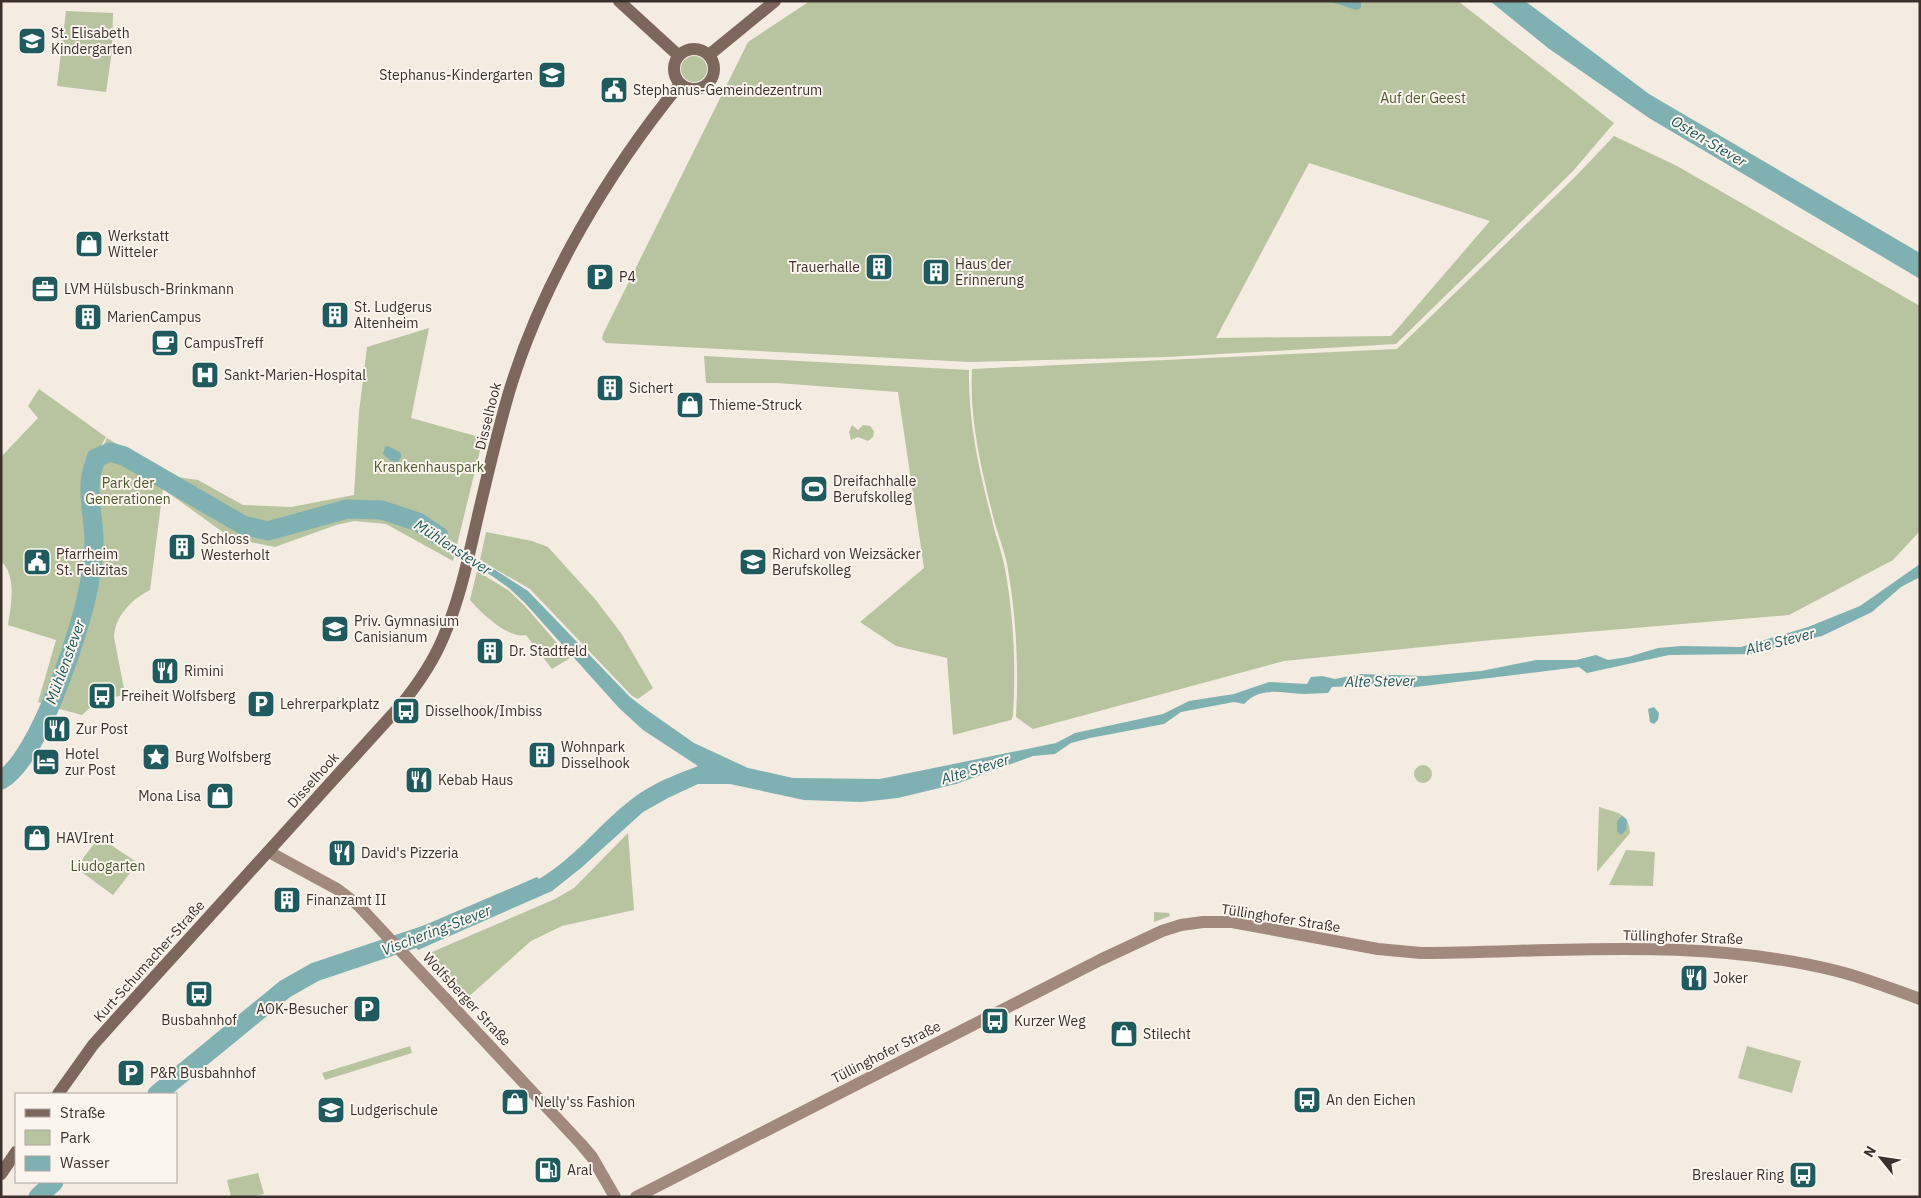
<svg xmlns="http://www.w3.org/2000/svg" width="1921" height="1198" viewBox="0 0 1921 1198" font-family="'IBM Plex Sans',sans-serif">
	<style>
		.green { fill: #b8c4a0; fill-rule: evenodd }
		.water { fill: #7fb0b2 }
		.pier { fill: #f4ebe1 }
		.lines { fill: none; stroke-linecap: round; stroke-linejoin: round }
		.river { stroke: #7fb0b2; stroke-width: 19 }
		.secondary { stroke: #a18a7d; stroke-width: 12 }
		.primary { stroke: #7d675c; stroke-width: 12 }
		.labels { text-anchor: middle; dominant-baseline: central; stroke-width: 4; stroke-linejoin: round; paint-order: stroke }
		.poi-label { font-size: 14px; fill: #3b302b; stroke: #fbf5ee; text-anchor: start }
		.park-label { font-size: 14px; fill: #4a5a2e; stroke: #fbf5ee }
		.street-label { font-size: 14px; fill: #3b302b; stroke: #fbf5ee }
		.water-label { font-size: 15px; font-style: italic; fill: #1f5a5e; stroke: #fbf5ee }
	</style>
	<rect width="100%" height="100%" fill="#f4ebe1"/>
	<!-- green -->
	<path class="green" d="M 810,1 L 1458,1 L 1614,123 L 1573,171 L 1396,344 L 1168,357 L 970,362 L 606,343 L 602,339 L 603,334 L 748,42 ZM 1309,163 L 1490,221 L 1391,336 L 1216,338 Z
		M 66,11 L 113,13 L 112,51 L 106,92 L 57,86 Z
		M681 69a13 13 0 1 1 26 0a13 13 0 1 1-26 0Z
		M 1614,136 L 1677,166 L 1920,306 L 1920,531 L 1893,560 L 1789,615 L 1492,640 L 1284,661 L 1033,729 L 1016,717 C 1019,666 1016,614 1007,564 C 1004,549 998,535 994,520 C 982,471 969,420 972,369 L 1397,349 L 1575,177 Z
		M 429,328 L 411,418 L 483,438 L 453,561 L 386,524 L 354,521 L 336,525 L 275,547 L 245,541 L 224,533 L 163,489 L 150,590 C 131,600 115,616 114,637 L 125,694 L 94,704 L 82,715 L 52,707 L 82,627 L 93,580 L 97,540 L 93,484 L 97,459 L 107,438 L 170,476 L 198,480 L 243,505 L 291,507 L 354,495 L 359,412 L 367,347 Z
		M 704,356 L 969,370 C 968,421 979,471 992,520 C 995,535 1001,549 1004,564 C 1014,614 1016,666 1013,716 L 1011,720 L 953,735 L 947,658 L 896,646 L 860,622 L 924,568 L 898,392 L 777,383 L 706,383 Z
		M 39,389 L 106,437 L 94,458 L 87,483 L 91,542 L 87,581 L 76,625 L 47,705 L 38,702 L 56,640 L 8,625 C 11,605 17,576 1,561 L 1,457 L 38,418 L 28,406 Z
		M 852,425 L 858,430 L 863,425 L 870,426 L 874,431 L 873,437 L 868,441 L 858,437 L 851,440 L 849,432 Z
		M 486,532 L 532,541 L 548,547 L 595,599 L 621,633 L 653,688 L 638,699 L 632,696 L 530,589 L 480,560 Z
		M 477,571 L 508,590 L 524,605 L 570,658 L 552,669 L 526,635 C 508,639 481,613 470,600 Z
		M1414 774a9 9 0 1 1 18 0a9 9 0 1 1-18 0Z
		M 1599,807 C 1617,813 1629,812 1630,833 L 1597,872 Z
		M 628,833 L 634,910 L 562,926 L 531,941 L 466,999 L 425,955 L 555,899 L 574,888 Z
		M 99,837 L 138,863 L 113,895 L 76,868 Z
		M 1626,850 L 1655,852 L 1653,886 L 1609,885 Z
		M 1154,912 L 1169,913 L 1170,916 L 1154,922 Z
		M 410,1046 L 412,1053 L 325,1080 L 322,1073 Z
		M 1747,1046 L 1801,1061 L 1792,1093 L 1738,1078 Z
		M 258,1173 L 264,1194 L 251,1197 L 231,1197 L 227,1180 Z"/>
	<!-- water -->
	<path class="water" d="M 1329,1 L 1361,1 L 1361,8 L 1356,10 Z
		M 1490,1 L 1525,1 L 1649,94 L 1920,253 L 1920,279 L 1649,118 L 1548,48 Z
		M 388,446 L 401,453 L 401,457 L 398,462 L 391,461 L 383,454 L 385,447 Z
		M 419,521 L 528,591 L 630,697 L 647,710 L 694,743 L 748,768 L 793,778 L 880,779 L 1056,743 L 1075,733 L 1163,714 L 1189,701 L 1234,694 L 1269,682 L 1307,684 L 1311,677 L 1322,676 L 1335,679 L 1359,674 L 1425,676 L 1481,671 L 1536,660 L 1576,660 L 1596,655 L 1608,660 L 1628,657 L 1658,648 L 1681,646 L 1741,647 L 1808,627 L 1860,606 L 1920,564 L 1920,577 L 1901,587 L 1872,612 L 1822,636 L 1787,644 L 1753,654 L 1669,655 L 1587,673 L 1579,667 L 1408,688 L 1395,684 L 1332,687 L 1328,693 C 1320,693 1312,694 1304,694 C 1282,694 1261,685 1244,704 L 1234,702 L 1181,712 L 1164,724 L 1090,738 L 1071,743 L 1055,754 L 1033,756 L 956,784 L 898,798 L 861,802 L 804,800 L 730,784 L 698,784 L 668,798 L 643,812 L 581,868 L 552,891 L 418,950 L 404,934 L 537,877 L 539,879 C 580,855 605,815 645,790 C 661,780 680,773 698,766 L 643,730 L 619,708 L 525,603 L 509,588 L 417,523 Z
		M 1654,707 L 1659,713 L 1658,720 L 1654,724 L 1650,722 L 1648,709 Z
		M 1622,816 L 1627,820 L 1626,830 L 1621,835 L 1617,831 L 1617,821 Z"/>
	<!-- pier -->
	<path class="pier" d="M 459,544 L 480,558 L 477,569 L 456,554 Z"/>
	<g class="lines">
		<!-- river -->
		<path class="river" d="M 1,780 C 39,760 84,622 90,579 C 92,566 94,553 94,541 C 94,522 89,503 90,484 C 90,475 94,466 96,458 L 110,452 L 124,456 L 243,525 L 268,531 L 347,509 L 382,510 L 418,522 L 439,536
			M 157,1094 L 285,989 L 315,972 L 434,932
			M 38,1197 L 54,1182"/>
		<!-- secondary -->
		<path class="secondary" d="M 269,852 L 337,889 L 358,905 L 581,1144 L 592,1157 L 615,1197
			M 636,1197 L 1100,960 L 1162,931 L 1181,925 L 1203,922 L 1232,922 L 1378,949 L 1421,953 C 1559,952 1701,937 1837,971 C 1865,978 1892,989 1920,999"/>
		<!-- primary -->
		<path class="primary" d="M 619,1 L 679,56
			M674 69a20 20 0 1 1 40 0a20 20 0 1 1-40 0Z
			M 709,55 L 775,1
			M 58,1094 L 93,1045 L 118,1017 L 401,705 C 418,684 433,662 443,638 C 458,604 466,568 474,533 C 485,485 496,436 510,389 C 543,281 609,171 680,84
			M 1,1174 L 16,1152"/>
	</g>
	<!-- icons -->
	<defs>
		<symbol id="school-square" viewBox="-11 -11 22 22"><rect x="-9" y="-9" width="18" height="18" rx="4" fill="#1f5a5e" stroke="#fbf5ee"/><path d="M0-5L7-2L0 1L-7-2ZM-4 1L0 2.5L4 1V4Q0 6-4 4Z" fill="#fff"/></symbol>
		<symbol id="civic-square" viewBox="-11 -11 22 22"><rect x="-9" y="-9" width="18" height="18" rx="4" fill="#1f5a5e" stroke="#fbf5ee"/><path d="M-.6-6.5H3V-4.5H.6V-3L4-1V1h2V6H-6V1h2V-1L-.6-3ZM-1.2 2.5V6h2.4V2.5Z" fill="#fff"/></symbol>
		<symbol id="shop-square" viewBox="-11 -11 22 22"><rect x="-9" y="-9" width="18" height="18" rx="4" fill="#1f5a5e" stroke="#fbf5ee"/><path d="M-5-2.5h2.3a2.7 3.5 0 0 1 5.4 0H5L5.5 6h-11ZM-1.5-2.5h3a1.5 2.3 0 0 0-3 0Z" fill="#fff"/></symbol>
		<symbol id="building-square" viewBox="-11 -11 22 22"><rect x="-9" y="-9" width="18" height="18" rx="4" fill="#1f5a5e" stroke="#fbf5ee"/><path d="M-4-6H4V6H1V3H-1V6H-4ZM-2.5-4.3h1.7v1.8h-1.7ZM.8-4.3h1.7v1.8H.8ZM-2.5-1h1.7V.8h-1.7ZM.8-1h1.7V.8H.8Z" fill="#fff"/></symbol>
		<symbol id="parking-square" viewBox="-11 -11 22 22"><rect x="-9" y="-9" width="18" height="18" rx="4" fill="#1f5a5e" stroke="#fbf5ee"/><path d="M-3.5-5.5H1a3.5 3.5 0 0 1 0 7H-1V5.5H-3.5ZM-1-3.4V-.6H.8a1.4 1.4 0 0 0 0-2.8Z" fill="#fff"/></symbol>
		<symbol id="office-square" viewBox="-11 -11 22 22"><rect x="-9" y="-9" width="18" height="18" rx="4" fill="#1f5a5e" stroke="#fbf5ee"/><path d="M-6-3h4V-5.5h4V-3h4V5H-6ZM-1-4.5V-3h2v-1.5ZM-6 0V1H6V0Z" fill="#fff"/></symbol>
		<symbol id="cafe-square" viewBox="-11 -11 22 22"><rect x="-9" y="-9" width="18" height="18" rx="4" fill="#1f5a5e" stroke="#fbf5ee"/><path d="M-5.5-4.5H6V0H3Q3 3.5 0 3.5H-2.5Q-5.5 3.5-5.5 0ZM3-3.2v2h1.7v-2ZM-6 4.5H4V6H-6Z" fill="#fff"/></symbol>
		<symbol id="hospital-square" viewBox="-11 -11 22 22"><rect x="-9" y="-9" width="18" height="18" rx="4" fill="#1f5a5e" stroke="#fbf5ee"/><path d="M-5-5h3v3.5h4V-5h3V5h-3V1.5h-4V5h-3Z" fill="#fff"/></symbol>
		<symbol id="stadium-square" viewBox="-11 -11 22 22"><rect x="-9" y="-9" width="18" height="18" rx="4" fill="#1f5a5e" stroke="#fbf5ee"/><path d="M0-5a6.5 5 0 1 0 0 10a6.5 5 0 1 0 0-10ZM-3.5-1.8h7v3.6h-7Z" fill="#fff"/></symbol>
		<symbol id="restaurant-square" viewBox="-11 -11 22 22"><rect x="-9" y="-9" width="18" height="18" rx="4" fill="#1f5a5e" stroke="#fbf5ee"/><path d="M-5-6h1v4h1v-4h1v4h1v-4h1v5L-1.5 .5V6h-2V.5L-5-1ZM5-6V6H3V1.5H1.5Q1.5-4 5-6Z" fill="#fff"/></symbol>
		<symbol id="bus-square" viewBox="-11 -11 22 22"><rect x="-9" y="-9" width="18" height="18" rx="4" fill="#1f5a5e" stroke="#fbf5ee"/><path d="M-5-6H5V4H4V6H2V4H-2V6H-4V4H-5ZM-3.5-4V0h7V-4ZM-3.5 1.2v1.5H-2V1.2ZM2 1.2v1.5H3.5V1.2Z" fill="#fff"/></symbol>
		<symbol id="sight-square" viewBox="-11 -11 22 22"><rect x="-9" y="-9" width="18" height="18" rx="4" fill="#1f5a5e" stroke="#fbf5ee"/><path d="M0-6L1.8-2.2L6-1.7L2.9 1.2L3.7 5.4L0 3.3L-3.7 5.4L-2.9 1.2L-6-1.7L-1.8-2.2Z" fill="#fff"/></symbol>
		<symbol id="hotel-square" viewBox="-11 -11 22 22"><rect x="-9" y="-9" width="18" height="18" rx="4" fill="#1f5a5e" stroke="#fbf5ee"/><path d="M-6-4.5h1.5V1H6V5H4.5V3h-9V5H-6ZM-4 0a1.8 1.8 0 1 1 3.6 0ZM.5 0V-2.5h3Q6-2.5 6 0Z" fill="#fff"/></symbol>
		<symbol id="fuel-square" viewBox="-11 -11 22 22"><rect x="-9" y="-9" width="18" height="18" rx="4" fill="#1f5a5e" stroke="#fbf5ee"/><path d="M-5.5-6h7V0h2V4h1.3V-2.5L3-4.5l.8-.8L6-3V5H2.5V1h-1V6h-7ZM-4.2-4.7v3.2H.2V-4.7Z" fill="#fff"/></symbol>
	</defs>
	<g fill-rule="evenodd">
		<use href="#school-square" x="16" y="25" width="32" height="32"/>
		<use href="#school-square" x="536" y="59" width="32" height="32"/>
		<use href="#civic-square" x="598" y="74" width="32" height="32"/>
		<use href="#shop-square" x="73" y="228" width="32" height="32"/>
		<use href="#building-square" x="863" y="251" width="32" height="32"/>
		<use href="#building-square" x="920" y="256" width="32" height="32"/>
		<use href="#parking-square" x="584" y="261" width="32" height="32"/>
		<use href="#office-square" x="29" y="273" width="32" height="32"/>
		<use href="#building-square" x="319" y="299" width="32" height="32"/>
		<use href="#building-square" x="72" y="301" width="32" height="32"/>
		<use href="#cafe-square" x="149" y="327" width="32" height="32"/>
		<use href="#hospital-square" x="189" y="359" width="32" height="32"/>
		<use href="#building-square" x="594" y="372" width="32" height="32"/>
		<use href="#shop-square" x="674" y="389" width="32" height="32"/>
		<use href="#stadium-square" x="798" y="473" width="32" height="32"/>
		<use href="#building-square" x="166" y="531" width="32" height="32"/>
		<use href="#civic-square" x="21" y="546" width="32" height="32"/>
		<use href="#school-square" x="737" y="546" width="32" height="32"/>
		<use href="#school-square" x="319" y="613" width="32" height="32"/>
		<use href="#building-square" x="474" y="635" width="32" height="32"/>
		<use href="#restaurant-square" x="149" y="655" width="32" height="32"/>
		<use href="#bus-square" x="86" y="680" width="32" height="32"/>
		<use href="#parking-square" x="245" y="688" width="32" height="32"/>
		<use href="#bus-square" x="390" y="695" width="32" height="32"/>
		<use href="#restaurant-square" x="41" y="713" width="32" height="32"/>
		<use href="#building-square" x="526" y="739" width="32" height="32"/>
		<use href="#sight-square" x="140" y="741" width="32" height="32"/>
		<use href="#hotel-square" x="30" y="746" width="32" height="32"/>
		<use href="#restaurant-square" x="403" y="764" width="32" height="32"/>
		<use href="#shop-square" x="204" y="780" width="32" height="32"/>
		<use href="#shop-square" x="21" y="822" width="32" height="32"/>
		<use href="#restaurant-square" x="326" y="837" width="32" height="32"/>
		<use href="#building-square" x="271" y="884" width="32" height="32"/>
		<use href="#restaurant-square" x="1678" y="962" width="32" height="32"/>
		<use href="#bus-square" x="183" y="978" width="32" height="32"/>
		<use href="#parking-square" x="351" y="993" width="32" height="32"/>
		<use href="#bus-square" x="979" y="1005" width="32" height="32"/>
		<use href="#shop-square" x="1108" y="1018" width="32" height="32"/>
		<use href="#parking-square" x="115" y="1057" width="32" height="32"/>
		<use href="#bus-square" x="1291" y="1084" width="32" height="32"/>
		<use href="#shop-square" x="499" y="1086" width="32" height="32"/>
		<use href="#school-square" x="315" y="1094" width="32" height="32"/>
		<use href="#fuel-square" x="532" y="1154" width="32" height="32"/>
		<use href="#bus-square" x="1787" y="1159" width="32" height="32"/>
	</g>
	<g class="labels">
		<!-- poi labels -->
		<g class="poi-label">
			<text x="51" y="33">St. Elisabeth<tspan x="51" dy="16">Kindergarten</tspan></text>
			<text x="533" y="75" text-anchor="end">Stephanus-Kindergarten</text>
			<text x="633" y="90">Stephanus-Gemeindezentrum</text>
			<text x="108" y="236">Werkstatt<tspan x="108" dy="16">Witteler</tspan></text>
			<text x="955" y="264">Haus der<tspan x="955" dy="16">Erinnerung</tspan></text>
			<text x="860" y="267" text-anchor="end">Trauerhalle</text>
			<text x="619" y="277">P4</text>
			<text x="64" y="289">LVM Hülsbusch-Brinkmann</text>
			<text x="354" y="307">St. Ludgerus<tspan x="354" dy="16">Altenheim</tspan></text>
			<text x="107" y="317">MarienCampus</text>
			<text x="184" y="343">CampusTreff</text>
			<text x="224" y="375">Sankt-Marien-Hospital</text>
			<text x="629" y="388">Sichert</text>
			<text x="709" y="405">Thieme-Struck</text>
			<text x="833" y="481">Dreifachhalle<tspan x="833" dy="16">Berufskolleg</tspan></text>
			<text x="201" y="539">Schloss<tspan x="201" dy="16">Westerholt</tspan></text>
			<text x="56" y="554">Pfarrheim<tspan x="56" dy="16">St. Felizitas</tspan></text>
			<text x="772" y="554">Richard von Weizsäcker<tspan x="772" dy="16">Berufskolleg</tspan></text>
			<text x="354" y="621">Priv. Gymnasium<tspan x="354" dy="16">Canisianum</tspan></text>
			<text x="509" y="651">Dr. Stadtfeld</text>
			<text x="184" y="671">Rimini</text>
			<text x="121" y="696">Freiheit Wolfsberg</text>
			<text x="280" y="704">Lehrerparkplatz</text>
			<text x="425" y="711">Disselhook/Imbiss</text>
			<text x="76" y="729">Zur Post</text>
			<text x="561" y="747">Wohnpark<tspan x="561" dy="16">Disselhook</tspan></text>
			<text x="65" y="754">Hotel<tspan x="65" dy="16">zur Post</tspan></text>
			<text x="175" y="757">Burg Wolfsberg</text>
			<text x="438" y="780">Kebab Haus</text>
			<text x="201" y="796" text-anchor="end">Mona Lisa</text>
			<text x="56" y="838">HAVIrent</text>
			<text x="361" y="853">David's Pizzeria</text>
			<text x="306" y="900">Finanzamt II</text>
			<text x="1713" y="978">Joker</text>
			<text x="348" y="1009" text-anchor="end">AOK-Besucher</text>
			<text x="199" y="1020" text-anchor="middle">Busbahnhof</text>
			<text x="1014" y="1021">Kurzer Weg</text>
			<text x="1143" y="1034">Stilecht</text>
			<text x="150" y="1073">P&amp;R Busbahnhof</text>
			<text x="1326" y="1100">An den Eichen</text>
			<text x="534" y="1102">Nelly'ss Fashion</text>
			<text x="350" y="1110">Ludgerischule</text>
			<text x="567" y="1170">Aral</text>
			<text x="1784" y="1175" text-anchor="end">Breslauer Ring</text>
		</g>
		<!-- park labels -->
		<g class="park-label">
			<text x="1423" y="98">Auf der Geest</text>
			<text x="429" y="467">Krankenhauspark</text>
			<text x="128" y="483">Park der<tspan x="128" dy="16">Generationen</tspan></text>
			<text x="108" y="866">Liudogarten</text>
		</g>
		<!-- street labels -->
		<g class="street-label">
			<text transform="translate(488 416) rotate(-76)">Disselhook</text>
			<text transform="translate(313 780) rotate(-48)">Disselhook</text>
			<text transform="translate(1281 918) rotate(9)">Tüllinghofer Straße</text>
			<text transform="translate(1683 937) rotate(2)">Tüllinghofer Straße</text>
			<text transform="translate(149 961) rotate(-48)">Kurt-Schumacher-Straße</text>
			<text transform="translate(467 999) rotate(47)">Wolfsberger Straße</text>
			<text transform="translate(886 1052) rotate(-27)">Tüllinghofer Straße</text>
		</g>
		<!-- water labels -->
		<g class="water-label">
			<text transform="translate(1709 141) rotate(31)">Osten-Stever</text>
			<text transform="translate(453 547) rotate(33)">Mühlenstever</text>
			<text transform="translate(1780 641) rotate(-14)">Alte Stever</text>
			<text transform="translate(65 662) rotate(-70)">Mühlenstever</text>
			<text transform="translate(1380 681) rotate(-1)">Alte Stever</text>
			<text transform="translate(975 769) rotate(-17)">Alte Stever</text>
			<text transform="translate(436 930) rotate(-21)">Vischering-Stever</text>
		</g>
	</g>
	<!-- border -->
	<rect width="1921" height="1198" fill="none" stroke="#3b302b" stroke-width="5"/>
	<!-- legend -->
	<rect x="15" y="1093" width="162" height="90" fill="#fbf5ee" stroke="#aea6a0"/>
	<rect x="25" y="1109" width="25" height="8" fill="#7d675c" stroke="#aea6a0"/>
	<text x="60" y="1118" font-size="15" fill="#3b302b">Straße</text>
	<rect x="25" y="1130" width="25" height="15" fill="#b8c4a0" stroke="#aea6a0"/>
	<text x="60" y="1143" font-size="15" fill="#3b302b">Park</text>
	<rect x="25" y="1156" width="25" height="15" fill="#7fb0b2" stroke="#aea6a0"/>
	<text x="60" y="1168" font-size="15" fill="#3b302b">Wasser</text>
	<!-- north arrow -->
	<g transform="translate(1881 1158) rotate(300)" stroke="#fbf5ee" stroke-width="4" paint-order="stroke">
	<path d="M0-4L9 19L0 12L-9 19Z" fill="#3b302b"/>
	<text y="-8" font-size="14" font-weight="bold" text-anchor="middle" fill="#3b302b">N</text>
	</g>
</svg>
